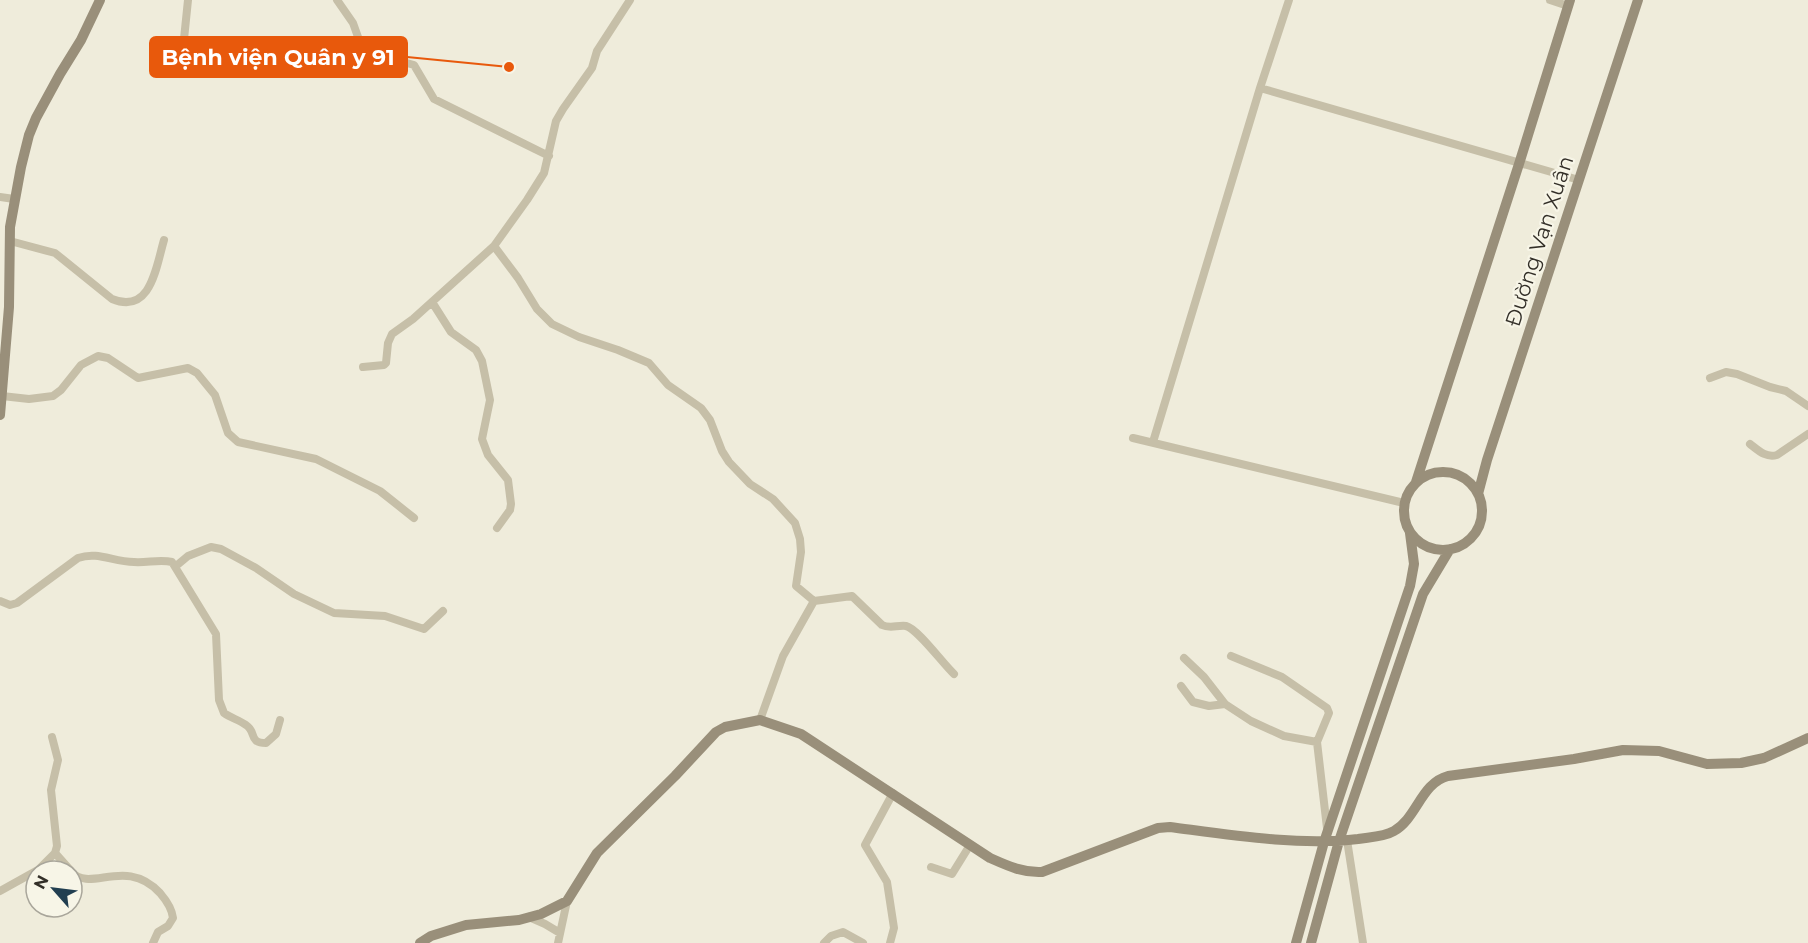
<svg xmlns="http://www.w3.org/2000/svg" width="1808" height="943" viewBox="0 0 1808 943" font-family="Montserrat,sans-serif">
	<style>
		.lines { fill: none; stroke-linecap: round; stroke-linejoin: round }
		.street { stroke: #c6bfa8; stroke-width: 8 }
		.secondary { stroke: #998f7a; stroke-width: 10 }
		.labels { text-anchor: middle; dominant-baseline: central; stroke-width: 4.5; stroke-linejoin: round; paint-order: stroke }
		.street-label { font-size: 21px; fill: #332f28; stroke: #f7f5e7 }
		.leader { fill: none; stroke: #e8590c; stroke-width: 2 }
		.callout-dot { fill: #e8590c; stroke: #f7f5e7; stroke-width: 2 }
		.callout { fill: #e8590c; stroke: #e8590c; stroke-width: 2 }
		.callout-label { font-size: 22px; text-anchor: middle; font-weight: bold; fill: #fff }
	</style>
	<rect width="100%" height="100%" fill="#efecdb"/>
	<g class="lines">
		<!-- street -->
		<path class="street" d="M 188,0 L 184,39 L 185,48 C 202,56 214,52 231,46
			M 337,0 L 353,23 L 358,37 L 367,52 L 414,65 L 434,99 L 549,156
			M 630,0 L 597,51 L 592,68 L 563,109 L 556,121 L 544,173 L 527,200 L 494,246 L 518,278 L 537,309 L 552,324 L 579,337 L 618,350 L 649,363 L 668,385 L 701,408 L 710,420 L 722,451 L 729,462 L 750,484 L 773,499 L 795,523 L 800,539 L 801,552 L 796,586 L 814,601 L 783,656 L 760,720
			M 1550,0 L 1568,6
			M 1260,88 L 1579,180
			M 0,197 L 14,199
			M 10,241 L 55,253 L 112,299 C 151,315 156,267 164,240
			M 432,302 L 451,332 L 476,350 L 482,361 L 490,400 L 482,439 L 488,455 L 508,480 L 511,504 L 510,510 L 497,528
			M 363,367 L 384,365 L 386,363 L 388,343 L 392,334 L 413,319 L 494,246
			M 1710,378 L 1726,372 L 1737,374 L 1770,387 L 1786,391 L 1808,406
			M 2,396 L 29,399 L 53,396 L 61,390 L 81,365 L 98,356 L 108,358 L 138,378 L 188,368 L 197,373 L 215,395 L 228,433 L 238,442 L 316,459 L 380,491 L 414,518
			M 1133,438 L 1404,503
			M 1153,442 L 1260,88 L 1289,0
			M 1750,444 C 1759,451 1766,458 1777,455 L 1808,434
			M 176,566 L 188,556 L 211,547 L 221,549 L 256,568 L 294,594 L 334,613 L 385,616 L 424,629 L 443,611
			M 0,601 L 10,605 L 17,603 L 78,558 C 98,551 113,562 134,562 C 147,563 160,559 172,562 L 216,634 L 219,700 L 224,713 C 231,718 239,720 246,725 C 257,732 248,743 266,743 L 276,734 L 280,720
			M 814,601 L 852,596 L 882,625 C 890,629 897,625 906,626 C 918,629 943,664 954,674
			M 1231,656 L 1282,677 L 1327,708 L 1329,713 L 1317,742 L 1327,828
			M 1184,658 L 1204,677 L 1225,704 L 1251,721 L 1284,736 L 1317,742
			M 1181,686 L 1193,702 L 1209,706 L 1225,704
			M 1347,840 L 1363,943
			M 55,853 L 71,871
			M 931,867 L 952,874 L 970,845
			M 37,871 L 55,853 L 57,846 L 51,790 L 58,760 L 52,737
			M 72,872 C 90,893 126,856 160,893 C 166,900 172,909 173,918 L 168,926 L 158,932 L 153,943
			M 0,891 L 36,871
			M 529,917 L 545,924 L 560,933
			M 558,943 L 567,901
			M 824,943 L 831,936 L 843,932 L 863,943
			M 890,943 L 894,928 L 887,882 L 865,845 L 893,793"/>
		<!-- secondary -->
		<path class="secondary" d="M 0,415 L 9,307 L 10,227 L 21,167 L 29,135 L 36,118 L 60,74 L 81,40 L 100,0
			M1404 511a39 39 0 1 1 78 0a39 39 0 1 1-78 0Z
			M 1416,482 L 1519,164 L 1570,0
			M 1478,494 L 1487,460 L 1638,0
			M 420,943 L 431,936 L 466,925 L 519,920 L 541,914 L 567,901 L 597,853 L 675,776 L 716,732 L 725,727 L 760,720 L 801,734 L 990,858 C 1008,866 1023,873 1042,872 L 1158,828 L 1170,827 C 1231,835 1298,846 1358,839 C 1370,837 1384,837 1394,831 C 1417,818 1421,783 1448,776 L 1574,759 L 1623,750 L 1659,751 L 1707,764 L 1741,763 L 1764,758 L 1808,738
			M 1296,943 L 1324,842 L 1410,586 L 1414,564 L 1410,533
			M 1311,943 L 1339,841 L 1423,594 L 1450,549"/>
	</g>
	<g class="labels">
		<!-- street labels -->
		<g class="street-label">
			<text transform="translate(1539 241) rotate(-72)">Đường Vạn Xuân</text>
		</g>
	</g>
	<!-- callouts -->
	<path class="leader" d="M509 67L407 57"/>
	<circle class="callout-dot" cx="509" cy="67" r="6"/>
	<rect class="callout" x="150" y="37" width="257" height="40" rx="6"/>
	<g class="callout-label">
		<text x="278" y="65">Bệnh viện Quân y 91</text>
	</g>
	<!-- north arrow -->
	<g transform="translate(54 889) rotate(298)"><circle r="28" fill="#f7f5e7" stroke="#a9a69b" stroke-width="1.5"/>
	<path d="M0-4.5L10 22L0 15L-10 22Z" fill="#213e50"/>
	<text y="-9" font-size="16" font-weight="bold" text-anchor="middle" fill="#332f28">N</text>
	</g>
</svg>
